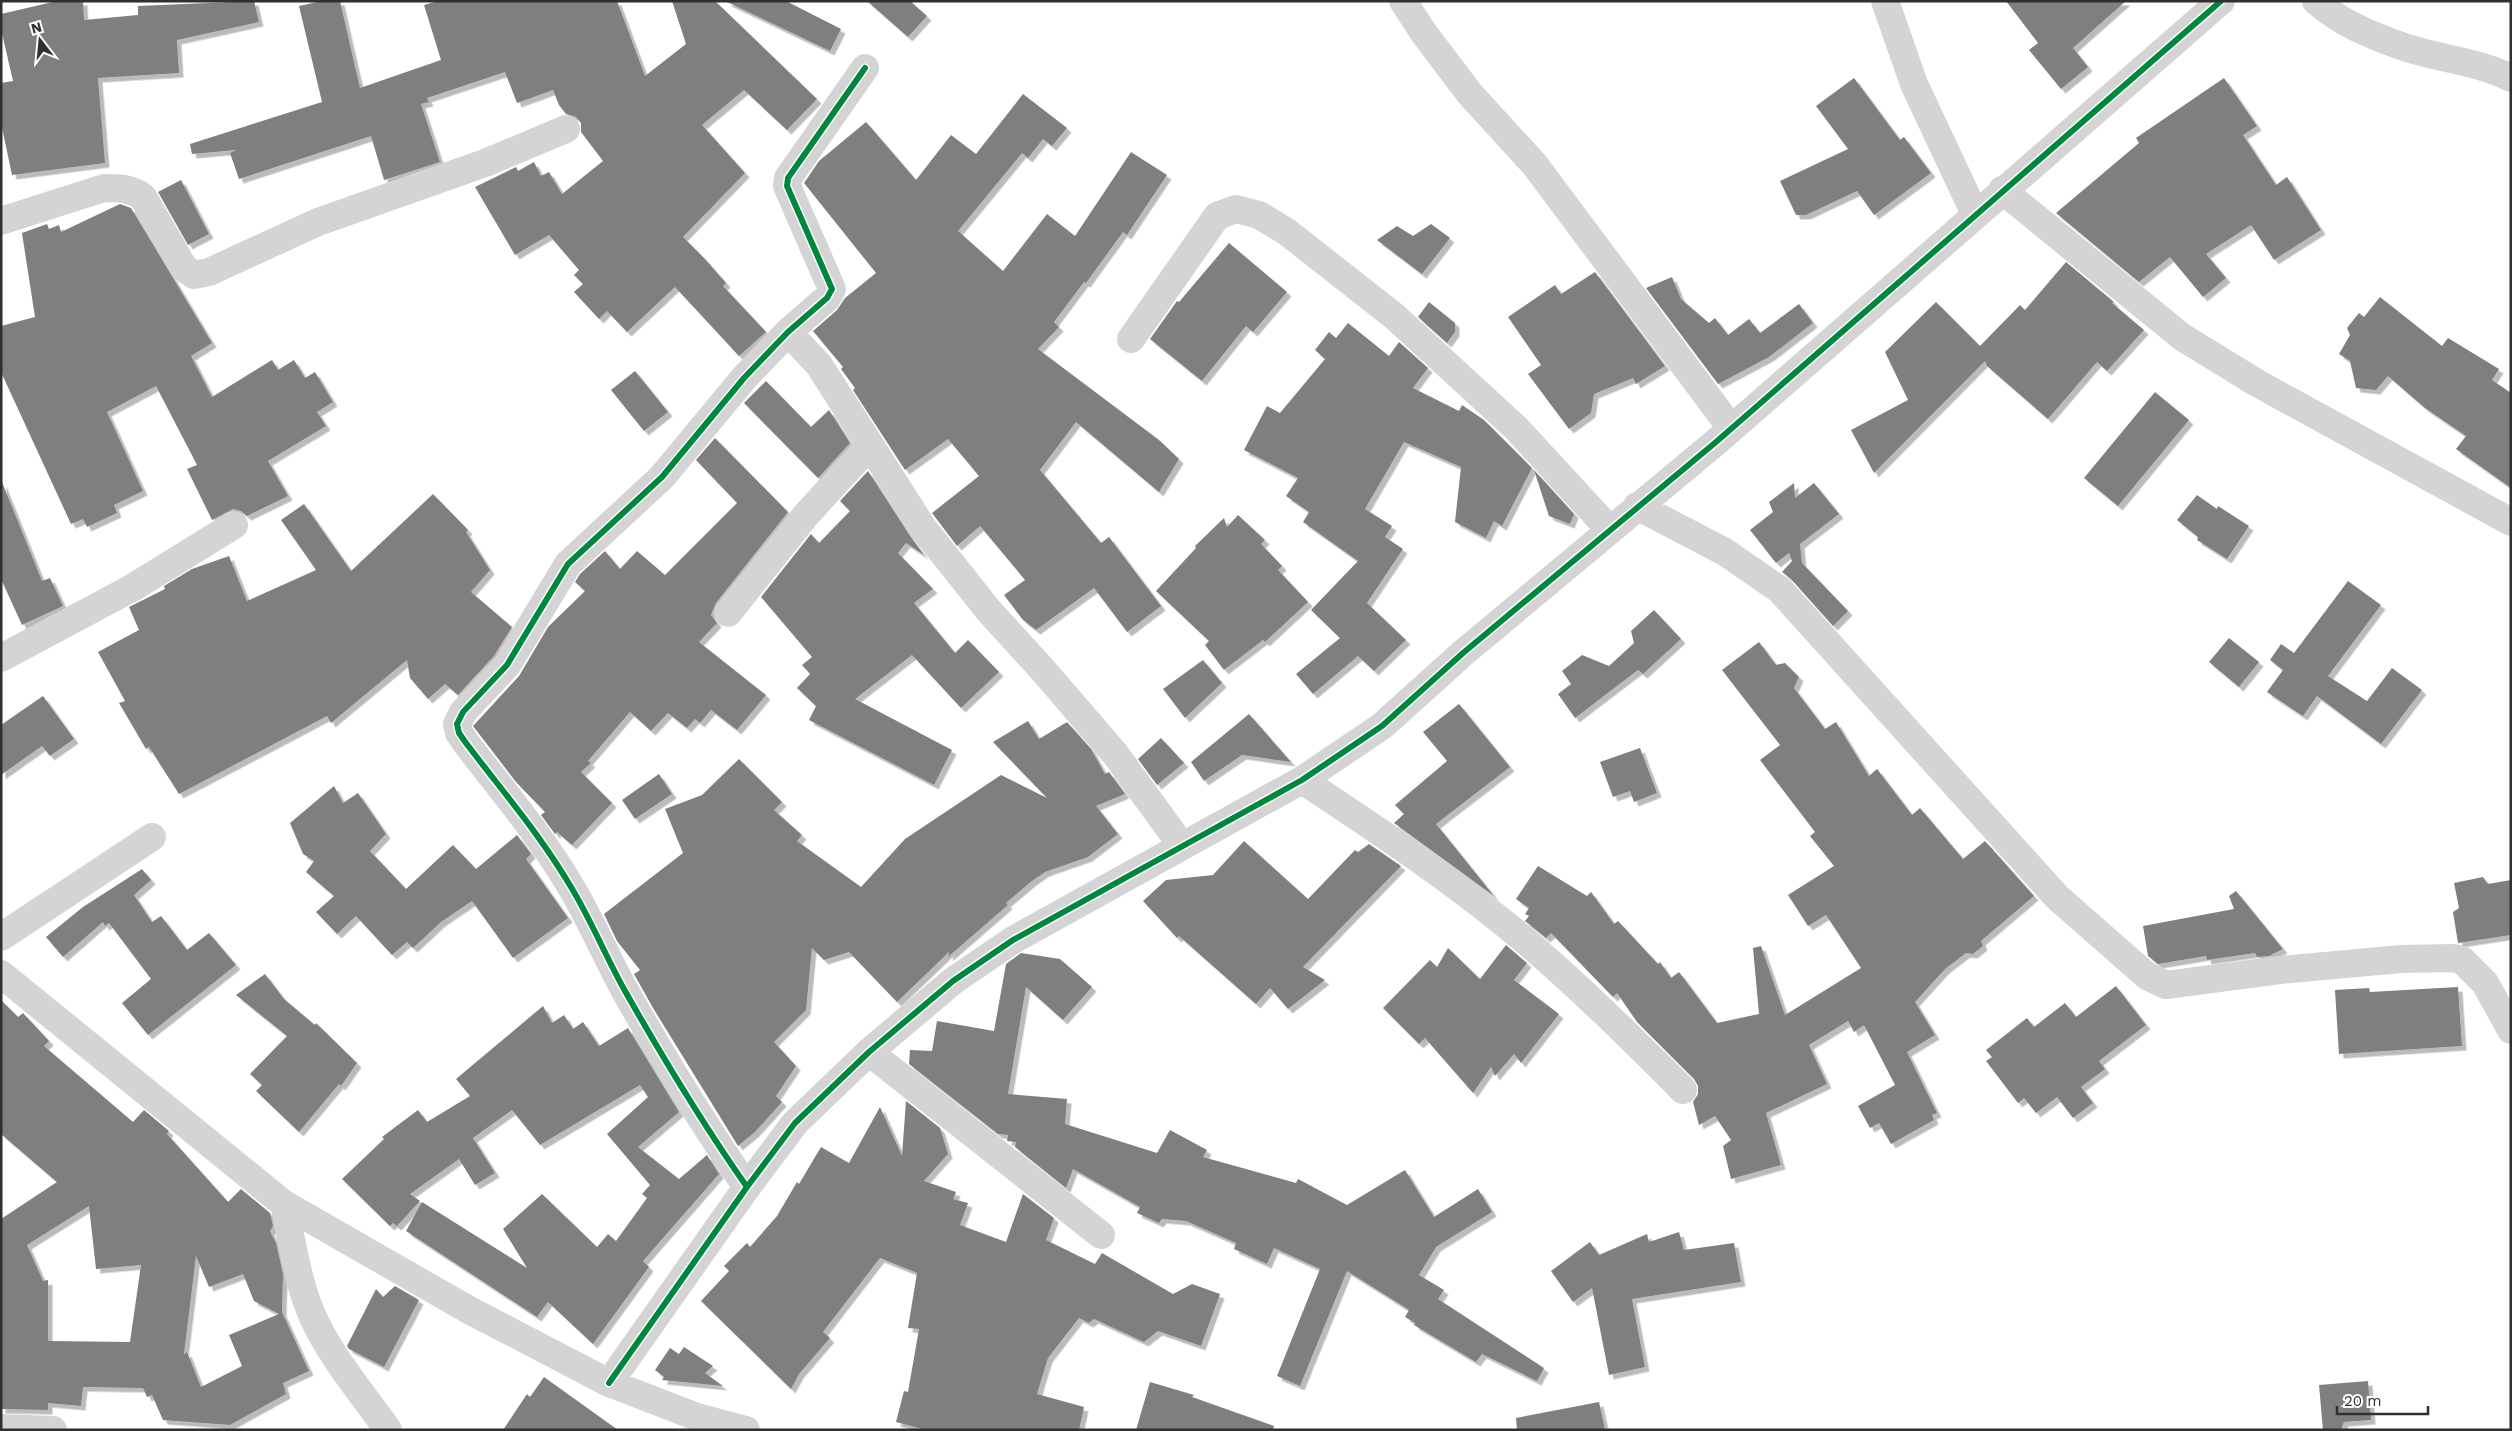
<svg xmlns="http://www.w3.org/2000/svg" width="2512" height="1431" viewBox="0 0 2512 1431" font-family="'Work Sans',sans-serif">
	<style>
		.building { fill: #7f7f7f; fill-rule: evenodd; filter: url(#shadow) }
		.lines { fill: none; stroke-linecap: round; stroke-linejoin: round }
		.street { stroke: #d4d4d4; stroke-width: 28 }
		.cycleway-casing { stroke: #fff; stroke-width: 9 }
		.cycleway { stroke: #00873e; stroke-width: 6 }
	</style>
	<defs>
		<filter id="shadow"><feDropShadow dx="4.5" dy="4.5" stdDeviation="0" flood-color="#0004"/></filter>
	</defs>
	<rect width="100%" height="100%" fill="#fff"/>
	<!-- building -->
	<path class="building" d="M 57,1 L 83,1 L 84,20 L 138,15 L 138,6 L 254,1 L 259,22 L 177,40 L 179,73 L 98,78 L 105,163 L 12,175 L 1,123 L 1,83 L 13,81 L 1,29 L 1,14 Z
		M 322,1 L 340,1 L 360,88 L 441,60 L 424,5 L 438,1 L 617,1 L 645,76 L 686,44 L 672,1 L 715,1 L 817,99 L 787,130 L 744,90 L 702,125 L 745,173 L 683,237 L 704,258 L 726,283 L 723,286 L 766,332 L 739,356 L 675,287 L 627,332 L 607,311 L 599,319 L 574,292 L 583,284 L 574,275 L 579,270 L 549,235 L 515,255 L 475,187 L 516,167 L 518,171 L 534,162 L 541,176 L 549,172 L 562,194 L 603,161 L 581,132 L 581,123 L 576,117 L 566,114 L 559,105 L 553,90 L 517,103 L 505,72 L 427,98 L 429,102 L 421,104 L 440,162 L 384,180 L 371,136 L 239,179 L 230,153 L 236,150 L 192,154 L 190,144 L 322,102 L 299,6 Z
		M 725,1 L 786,1 L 841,29 L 830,51 Z
		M 867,1 L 910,1 L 927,16 L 908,37 Z
		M 2006,1 L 2126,1 L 2073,48 L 2088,67 L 2061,89 L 2029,50 L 2038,43 Z
		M 1854,78 L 1900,140 L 1904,137 L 1931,173 L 1874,215 L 1857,191 L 1806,215 L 1796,215 L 1780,181 L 1848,149 L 1816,106 Z
		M 2224,78 L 2257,126 L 2243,135 L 2276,185 L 2287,177 L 2321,230 L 2274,260 L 2251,225 L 2206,254 L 2226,278 L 2203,297 L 2170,257 L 2139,282 L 2056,213 L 2139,143 L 2136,138 Z
		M 1023,94 L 1067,128 L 1052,146 L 1043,139 L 1028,158 L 1022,153 L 958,231 L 1003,271 L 1047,214 L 1075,236 L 1131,152 L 1167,175 L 1127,235 L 1123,232 L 1086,283 L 1084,282 L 1054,322 L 1059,327 L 1038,349 L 1159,440 L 1179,459 L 1159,492 L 1076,422 L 1040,470 L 1101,543 L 1109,537 L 1161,606 L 1127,632 L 1094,588 L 1036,630 L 1023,620 L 1004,595 L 1025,580 L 980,526 L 957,546 L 932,513 L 979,476 L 948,439 L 905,470 L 853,390 L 855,388 L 841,369 L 843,367 L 813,331 L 837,310 L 845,298 L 876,273 L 804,183 L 819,161 L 866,122 L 916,180 L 951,135 L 976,154 Z
		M 181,180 L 209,234 L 188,245 L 158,192 Z
		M 120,204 L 131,208 L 212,343 L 191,356 L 212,397 L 272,360 L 278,370 L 294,360 L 305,378 L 315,372 L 333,402 L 317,412 L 326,426 L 268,461 L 288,496 L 247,516 L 241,511 L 233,509 L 212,520 L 187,469 L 197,465 L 156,386 L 107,412 L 143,491 L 114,505 L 117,513 L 87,527 L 83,519 L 71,524 L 1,372 L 1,326 L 35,317 L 22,233 L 47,224 L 49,229 L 59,225 L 61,232 Z
		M 1431,224 L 1450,238 L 1422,274 L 1377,240 L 1397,226 L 1413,236 Z
		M 1229,243 L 1287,292 L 1253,332 L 1246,326 L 1202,381 L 1150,339 L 1177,301 L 1179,302 Z
		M 2066,262 L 2114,302 L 2112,303 L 2144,330 L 2107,371 L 2097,362 L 2048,419 L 1987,366 L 1985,361 L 1874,473 L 1851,430 L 1908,400 L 1885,352 L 1936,302 L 1980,346 L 2020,305 L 2025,310 Z
		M 1595,272 L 1665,366 L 1636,384 L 1633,378 L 1594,394 L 1591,413 L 1569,429 L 1528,374 L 1541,365 L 1508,317 L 1555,285 L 1561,294 Z
		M 1672,277 L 1681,299 L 1709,323 L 1715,318 L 1728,335 L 1749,319 L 1760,333 L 1799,304 L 1813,323 L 1769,357 L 1718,384 L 1646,288 Z
		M 2380,297 L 2442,346 L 2448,338 L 2499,369 L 2492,380 L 2511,393 L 2511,488 L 2456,449 L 2466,436 L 2425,408 L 2388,376 L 2376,390 L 2356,388 L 2350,361 L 2339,354 L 2350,335 L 2347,328 L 2359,313 L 2364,317 Z
		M 1429,302 L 1455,323 L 1455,332 L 1447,343 L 1418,317 Z
		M 1348,323 L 1389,356 L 1399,342 L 1428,368 L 1413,388 L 1459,411 L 1462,405 L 1484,420 L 1532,468 L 1502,526 L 1494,521 L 1486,538 L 1455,522 L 1461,467 L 1404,442 L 1365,509 L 1392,526 L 1385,537 L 1403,549 L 1367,603 L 1406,640 L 1374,671 L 1358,656 L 1313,694 L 1296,674 L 1340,638 L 1311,610 L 1358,561 L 1303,522 L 1309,512 L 1286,496 L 1298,478 L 1244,450 L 1267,406 L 1280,413 L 1325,359 L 1315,350 L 1329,332 L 1336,338 Z
		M 635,371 L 668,412 L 644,431 L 611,390 Z
		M 766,381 L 811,427 L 829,410 L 850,443 L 818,478 L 744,403 Z
		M 2155,392 L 2189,420 L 2118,506 L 2084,478 Z
		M 715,438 L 788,512 L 716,603 L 711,615 L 717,623 L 699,642 L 766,695 L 737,730 L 711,710 L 700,723 L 695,719 L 687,728 L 668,713 L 651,731 L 630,712 L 588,761 L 591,763 L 581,772 L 612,803 L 572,845 L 557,832 L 555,834 L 541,815 L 545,812 L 516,782 L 473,726 L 519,676 L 548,627 L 585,591 L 575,582 L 580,574 L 605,551 L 620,569 L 637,551 L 665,575 L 737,503 L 696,460 Z
		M 1534,470 L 1574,514 L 1570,524 L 1549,516 Z
		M 868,471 L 910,536 L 924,555 L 906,543 L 898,553 L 933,589 L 914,603 L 955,653 L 968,640 L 999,672 L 961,708 L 912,655 L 855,699 L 952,750 L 934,785 L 809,720 L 816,706 L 797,688 L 810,674 L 802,665 L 812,657 L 761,597 L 811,534 L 819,543 L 850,511 L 840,501 Z
		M 2,482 L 42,581 L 50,578 L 63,606 L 22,625 L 1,579 Z
		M 1794,483 L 1795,498 L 1814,483 L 1839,514 L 1800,544 L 1802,563 L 1848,611 L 1833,626 L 1791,579 L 1782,572 L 1792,561 L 1789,553 L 1776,563 L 1750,530 L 1773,512 L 1769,502 Z
		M 433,494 L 468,530 L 466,532 L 490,570 L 471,592 L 512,627 L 494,656 L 458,695 L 445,684 L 428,699 L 410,678 L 407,660 L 331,723 L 327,716 L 179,794 L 149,747 L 146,749 L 119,703 L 125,701 L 98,652 L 139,630 L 129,607 L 165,589 L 164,586 L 192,569 L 229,556 L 247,601 L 316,570 L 281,520 L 304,504 L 351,571 Z
		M 2197,495 L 2217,509 L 2218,506 L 2249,526 L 2227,559 L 2197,540 L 2198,537 L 2177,520 Z
		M 1238,515 L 1265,540 L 1261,544 L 1282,566 L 1278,570 L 1308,602 L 1265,642 L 1263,640 L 1224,670 L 1205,645 L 1209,641 L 1156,591 L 1196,548 L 1195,546 L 1224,518 L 1227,527 Z
		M 2348,581 L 2381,605 L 2328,676 L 2367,701 L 2392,668 L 2422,690 L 2381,744 L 2317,696 L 2303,716 L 2267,692 L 2283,670 L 2270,660 L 2281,644 L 2294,653 Z
		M 1654,610 L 1681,639 L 1643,674 L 1638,670 L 1575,718 L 1558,694 L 1571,684 L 1562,671 L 1582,655 L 1609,666 L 1634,643 L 1631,631 Z
		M 2229,638 L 2259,662 L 2239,687 L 2209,662 Z
		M 1759,642 L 1776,665 L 1785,663 L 1799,677 L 1794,688 L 1825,729 L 1836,722 L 1869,776 L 1877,769 L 1912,815 L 1920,808 L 1963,859 L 1985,841 L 2034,896 L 1981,941 L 1983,946 L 1973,954 L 1966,953 L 1945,969 L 1915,1002 L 1935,1035 L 1907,1052 L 1937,1113 L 1932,1115 L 1934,1120 L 1891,1144 L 1879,1123 L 1870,1128 L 1858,1106 L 1895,1085 L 1864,1025 L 1854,1032 L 1848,1021 L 1809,1045 L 1827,1084 L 1766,1113 L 1781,1165 L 1731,1179 L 1723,1146 L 1731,1140 L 1715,1116 L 1699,1125 L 1693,1102 L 1698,1094 L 1698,1086 L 1694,1079 L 1637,1022 L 1617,993 L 1613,997 L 1551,933 L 1546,938 L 1525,921 L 1529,916 L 1525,914 L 1529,908 L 1516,899 L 1538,866 L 1587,896 L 1591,892 L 1614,924 L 1618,921 L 1658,964 L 1660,962 L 1671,978 L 1679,972 L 1717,1023 L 1759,1014 L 1753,948 L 1761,946 L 1785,1015 L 1861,968 L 1826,915 L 1808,926 L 1788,895 L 1834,866 L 1810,836 L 1815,832 L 1760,760 L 1780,745 L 1722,670 Z
		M 1203,660 L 1222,683 L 1185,718 L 1163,689 Z
		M 43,696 L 74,739 L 50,756 L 42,746 L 1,775 L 1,725 Z
		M 1459,704 L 1510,767 L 1436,824 L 1494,896 L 1394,823 L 1404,814 L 1395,805 L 1447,761 L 1423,732 Z
		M 1249,714 L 1291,762 L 1242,755 L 1204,781 L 1191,762 Z
		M 1028,721 L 1039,739 L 1067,722 L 1091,749 L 1105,774 L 1109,772 L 1125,794 L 1096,806 L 1118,834 L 1088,857 L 1045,872 L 1032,881 L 1006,903 L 1008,905 L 948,957 L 949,952 L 897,1002 L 849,952 L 824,960 L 812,948 L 806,1010 L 774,1042 L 796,1066 L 776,1096 L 782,1102 L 755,1132 L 738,1146 L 653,1008 L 634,974 L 640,970 L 617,941 L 604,914 L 683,853 L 665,809 L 702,795 L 739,759 L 782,802 L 774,810 L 802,835 L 797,841 L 861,887 L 905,839 L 1001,775 L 1047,798 L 993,742 Z
		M 1161,738 L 1184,763 L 1157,785 L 1138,759 Z
		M 1640,748 L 1657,793 L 1634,802 L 1630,791 L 1613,797 L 1600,762 Z
		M 659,774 L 672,794 L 635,819 L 622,800 Z
		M 334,786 L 343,803 L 358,793 L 386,834 L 370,851 L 406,889 L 453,845 L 476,869 L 517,835 L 531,854 L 526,859 L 568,918 L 513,958 L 472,901 L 441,922 L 413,948 L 407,942 L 392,955 L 356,916 L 337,934 L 316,912 L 334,896 L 306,872 L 314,861 L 303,854 L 290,823 Z
		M 1244,841 L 1308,899 L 1355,850 L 1358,852 L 1369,844 L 1401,866 L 1303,967 L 1325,980 L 1288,1009 L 1270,988 L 1256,1004 L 1179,936 L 1177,938 L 1143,901 L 1166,880 L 1213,875 Z
		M 142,869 L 151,880 L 134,895 L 152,922 L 161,916 L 187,950 L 209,933 L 236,965 L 148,1035 L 122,1003 L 151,979 L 109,923 L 105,926 L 103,922 L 63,957 L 46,937 L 83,907 Z
		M 2483,877 L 2488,884 L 2511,880 L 2511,935 L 2458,943 L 2453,912 L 2459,908 L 2454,883 Z
		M 2236,891 L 2283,949 L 2269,956 L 2257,957 L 2255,953 L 2207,960 L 2206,956 L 2158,964 L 2148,956 L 2143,926 L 2234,909 L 2229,896 Z
		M 1506,945 L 1527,963 L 1514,980 L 1559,1014 L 1521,1063 L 1514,1054 L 1495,1076 L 1491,1067 L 1473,1093 L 1425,1038 L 1419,1044 L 1383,1008 L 1430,960 L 1437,967 L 1448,948 L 1480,979 Z
		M 1021,953 L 1060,959 L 1092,987 L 1063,1020 L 1026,987 L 1008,1094 L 1067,1099 L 1065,1124 L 1157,1153 L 1170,1130 L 1207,1150 L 1203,1157 L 1296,1183 L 1298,1179 L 1347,1205 L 1405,1170 L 1434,1217 L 1478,1189 L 1492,1212 L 1436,1247 L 1419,1275 L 1444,1290 L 1438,1299 L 1544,1368 L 1537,1381 L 1482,1354 L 1476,1362 L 1414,1325 L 1415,1323 L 1405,1317 L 1409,1310 L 1347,1271 L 1300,1386 L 1277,1376 L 1320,1269 L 1274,1248 L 1267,1264 L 1234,1249 L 1236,1243 L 1186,1221 L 1162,1219 L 1159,1223 L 1137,1213 L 1140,1207 L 1073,1169 L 1066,1188 L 1015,1147 L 1016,1142 L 1007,1141 L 1008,1135 L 998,1134 L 909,1064 L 910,1050 L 932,1051 L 937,1021 L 994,1031 L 1006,964 Z
		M 265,974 L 284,999 L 315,1025 L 316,1023 L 357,1063 L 341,1086 L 339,1084 L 299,1132 L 256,1091 L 262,1085 L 250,1074 L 287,1036 L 236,995 Z
		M 2116,986 L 2146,1025 L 2099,1061 L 2105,1069 L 2081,1087 L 2093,1103 L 2073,1118 L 2057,1097 L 2036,1113 L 2024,1098 L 2018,1103 L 1986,1061 L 1992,1057 L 1986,1050 L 2027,1018 L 2034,1027 L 2065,1003 L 2076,1017 Z
		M 2458,987 L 2462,1046 L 2339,1054 L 2335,990 L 2369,988 L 2370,992 Z
		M 1,1000 L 18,1017 L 23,1013 L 49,1041 L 44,1046 L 133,1122 L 144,1110 L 163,1126 L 169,1131 L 167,1134 L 228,1202 L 241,1189 L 270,1213 L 273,1226 L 270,1231 L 276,1243 L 283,1274 L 282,1312 L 309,1371 L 283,1383 L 286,1394 L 230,1425 L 163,1420 L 152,1395 L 147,1397 L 143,1388 L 83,1387 L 81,1406 L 48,1403 L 48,1410 L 1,1409 L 1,1219 L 57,1182 L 1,1134 ZM 89,1206 L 96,1269 L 141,1265 L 130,1342 L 48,1341 L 48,1280 L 43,1281 L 27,1245 ZM 196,1256 L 209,1287 L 243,1274 L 254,1301 L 279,1314 L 229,1335 L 242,1366 L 201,1387 L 187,1352 L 184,1354 Z
		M 543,1006 L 552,1023 L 564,1015 L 573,1029 L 583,1022 L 599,1046 L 628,1028 L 679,1112 L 638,1147 L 679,1179 L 707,1155 L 719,1174 L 643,1261 L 649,1267 L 593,1344 L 548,1302 L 537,1317 L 406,1231 L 422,1202 L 527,1268 L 503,1229 L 542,1194 L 597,1247 L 608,1234 L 616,1241 L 647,1198 L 642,1194 L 650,1185 L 607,1134 L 648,1097 L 640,1085 L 540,1145 L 512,1110 L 473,1138 L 495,1173 L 475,1185 L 459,1159 L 410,1194 L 420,1201 L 397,1226 L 393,1223 L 390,1226 L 342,1179 L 384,1139 L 382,1137 L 418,1110 L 427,1122 L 470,1096 L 456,1079 Z
		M 906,1101 L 940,1128 L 948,1154 L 924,1181 L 956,1192 L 953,1199 L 968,1203 L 960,1225 L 1006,1242 L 1023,1194 L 1054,1218 L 1046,1240 L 1095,1264 L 1102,1253 L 1173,1294 L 1192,1284 L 1220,1294 L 1201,1346 L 1158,1331 L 1144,1342 L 1094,1319 L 1089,1323 L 1079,1318 L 1048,1358 L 1037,1394 L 1084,1407 L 1079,1430 L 926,1430 L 896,1422 L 904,1391 L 908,1392 L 919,1329 L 908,1328 L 917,1273 L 880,1258 L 823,1332 L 830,1338 L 799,1374 L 791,1389 L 701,1301 L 729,1271 L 724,1266 L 747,1243 L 750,1247 L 777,1216 L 797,1182 L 799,1184 L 821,1147 L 849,1163 L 880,1107 L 902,1156 Z
		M 1679,1232 L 1684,1250 L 1734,1243 L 1741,1282 L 1632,1299 L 1645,1367 L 1609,1375 L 1592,1288 L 1573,1302 L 1551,1271 L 1590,1242 L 1599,1255 L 1647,1234 L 1649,1242 Z
		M 395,1286 L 419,1300 L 384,1367 L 349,1349 L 347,1346 L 376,1289 L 383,1297 Z
		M 684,1347 L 713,1366 L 705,1373 L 723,1386 L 662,1380 L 664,1377 L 655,1370 L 670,1348 L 679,1354 Z
		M 544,1377 L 618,1430 L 503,1430 L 527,1394 L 530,1397 Z
		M 2368,1381 L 2371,1420 L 2344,1422 L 2341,1430 L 2323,1430 L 2319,1385 Z
		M 1150,1382 L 1194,1395 L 1192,1397 L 1274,1426 L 1273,1430 L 1136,1430 Z
		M 1599,1402 L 1605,1430 L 1517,1430 L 1516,1418 Z"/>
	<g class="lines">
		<!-- street -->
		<path class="street" d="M 1403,1 L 1423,32 L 1470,94 L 1535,165 L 1731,428
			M 1885,1 L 1914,84 L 1975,214
			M 2316,1 C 2340,23 2373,36 2404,47 C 2440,59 2477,61 2511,78
			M 2002,190 L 2182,337 L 2257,383 L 2511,522
			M 1,221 L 104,188 C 119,188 131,188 143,197 L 184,268 L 194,275 L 209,272 L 318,222 L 485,163 L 566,129
			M 788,332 L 819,365 L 923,528 L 989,611 L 1042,669 L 1116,755 L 1182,846
			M 1131,339 L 1217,216 L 1236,209 L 1259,215 L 1287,232 L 1394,316 L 1516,428 L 1610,530
			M 1637,506 L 1725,552 L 1780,590 L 2057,897 L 2147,976 L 2166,985 L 2280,970 L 2401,959 L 2453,958 L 2462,960 L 2485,983 L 2511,1030
			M 728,613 L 806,515 L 870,445
			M 1,658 L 132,588 L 234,525
			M 1302,780 C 1380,832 1458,883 1529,944 C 1583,990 1633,1040 1683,1090
			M 1,937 L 152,837
			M 1,974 L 284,1204 L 469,1310 L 609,1383 L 697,1417 L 746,1430
			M 869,1052 L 1101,1235
			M 747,1187 C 702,1123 663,1058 625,991 C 606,957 591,920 571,887 C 539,833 503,792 466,743 L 459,733 L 457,724 L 463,712 L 507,665 L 568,564 L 662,477 L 744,378 L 788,332 L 827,298 L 832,289 L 787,186 L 788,178 L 865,68
			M 284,1204 C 292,1241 297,1280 312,1315 C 330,1356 362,1393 388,1430
			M 609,1383 L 747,1187 L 795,1123 L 869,1052 L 953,981 L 1013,940 L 1302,780 L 1382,726 L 1463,653 L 1716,442 L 2221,1
			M 1,1428 L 53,1430"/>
		<defs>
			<path id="cycleway" d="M 747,1187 C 702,1123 663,1058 625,991 C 606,957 591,920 571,887 C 539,833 503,792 466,743 L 459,733 L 457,724 L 463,712 L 507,665 L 568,564 L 662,477 L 744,378 L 788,332 L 827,298 L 832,289 L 787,186 L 788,178 L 865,68
				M 609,1383 L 747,1187 L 795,1123 L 869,1052 L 953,981 L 1013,940 L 1302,780 L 1382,726 L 1463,653 L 1716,442 L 2221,1"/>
		</defs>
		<!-- cycleway casing -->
		<use href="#cycleway" class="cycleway-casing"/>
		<!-- cycleway -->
		<use href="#cycleway" class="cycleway"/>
	</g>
	<!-- border -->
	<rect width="2512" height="1431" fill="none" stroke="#303030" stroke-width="5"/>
	<!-- north arrow -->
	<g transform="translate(40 40) rotate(344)" stroke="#ffffff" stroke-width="4" paint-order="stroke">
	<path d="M0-4L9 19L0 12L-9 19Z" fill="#303030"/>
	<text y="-8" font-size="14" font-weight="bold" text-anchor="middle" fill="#303030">N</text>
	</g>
	<!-- scale -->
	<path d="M2337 1406v8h91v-8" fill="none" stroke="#303030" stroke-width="2.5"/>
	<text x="2344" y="1406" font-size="15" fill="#303030" stroke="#ffffff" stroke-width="4" paint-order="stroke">20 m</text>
</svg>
